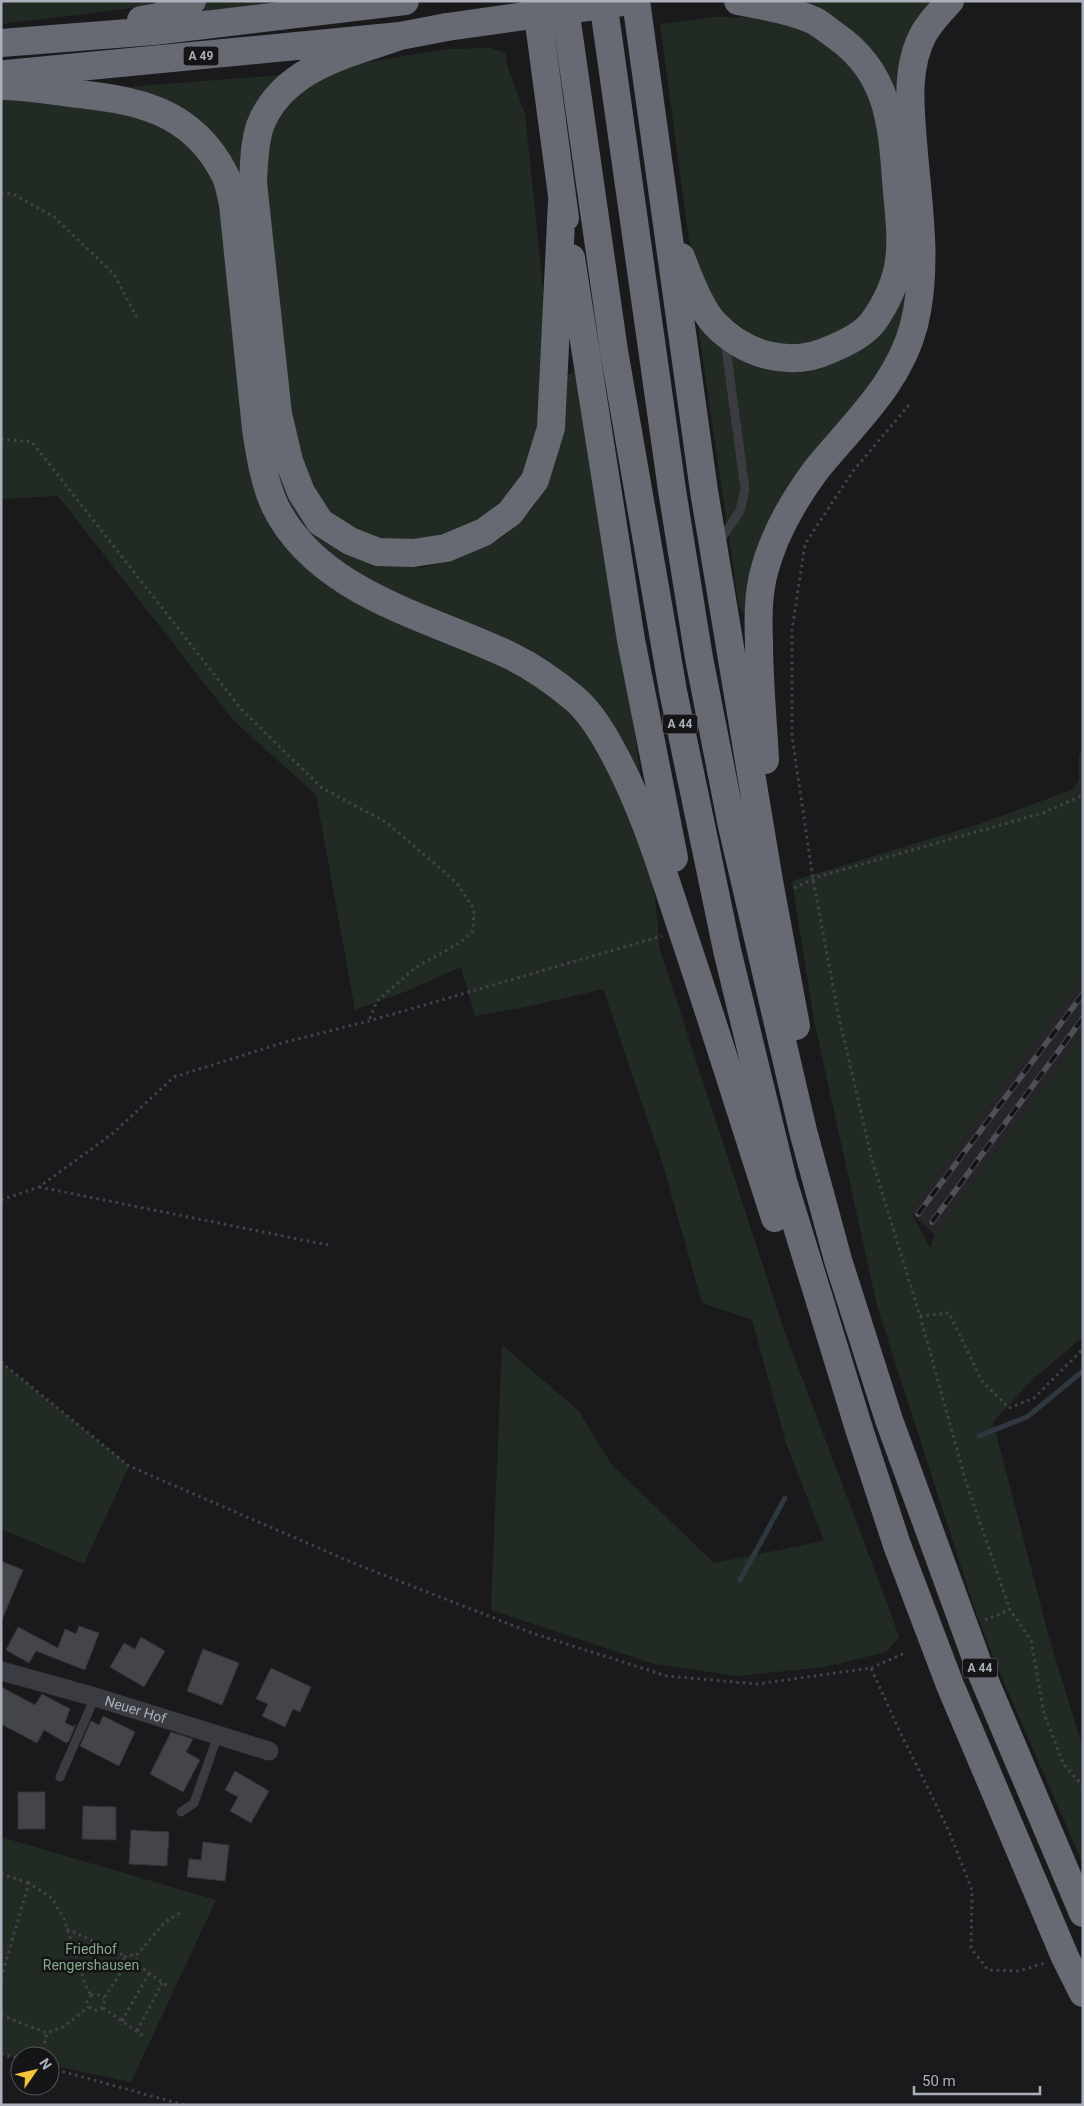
<svg xmlns="http://www.w3.org/2000/svg" width="1084" height="2106" viewBox="0 0 1084 2106" font-family="Roboto,sans-serif">
	<style>
		.built { fill: #262629 }
		.green { fill: #222b23 }
		.lines { fill: none; stroke-linecap: round; stroke-linejoin: round }
		.stream { stroke: #2f3841; stroke-width: 5 }
		.building { fill: #444549; stroke: #343438 }
		.path { stroke: #414349; stroke-width: 3; stroke-dasharray: 2.5 4; stroke-linecap: butt }
		.lane { stroke: #3b3c41; stroke-width: 9 }
		.street { stroke: #3b3c41; stroke-width: 19 }
		.highway { stroke: #676973; stroke-width: 28 }
		.rail-casing { stroke: #4e4f57; stroke-width: 5.5 }
		.rail { stroke: #151517; stroke-width: 4; stroke-dasharray: 11; stroke-linecap: butt }
		.highway-bridge { stroke: #676973; stroke-width: 28 }
		.labels { text-anchor: middle; dominant-baseline: central; stroke-width: 5; stroke-linejoin: round; paint-order: stroke }
		.shield { fill: #151517; stroke: #7f828a; stroke-width: 1 }
		.shield-label { font-size: 12px; font-weight: bold; fill: #acb0bc }
		.street-label { font-size: 14px; fill: #acb0bc; stroke: #151517 }
		.park-label { font-size: 14px; fill: #84a788; stroke: #151517 }
	</style>
	<rect width="100%" height="100%" fill="#1a1a1c"/>
	<!-- built -->
	<path class="built" d="M 1083,976 L 1083,1034 L 935,1235 L 909,1211 Z"/>
	<!-- green -->
	<path class="green" d="M 1,1 L 159,1 L 150,6 L 1,24 Z
		M 207,1 L 313,1 L 160,23 Z
		M 801,1 L 940,1 L 904,143 L 889,89 Z
		M 715,17 L 773,18 L 837,45 L 869,83 L 888,166 L 887,257 L 881,283 L 871,306 L 842,332 L 818,343 L 780,346 L 750,333 L 725,315 L 702,283 L 689,241 L 660,24 Z
		M 491,48 L 505,53 L 508,68 L 525,114 L 546,317 L 545,375 L 532,463 L 490,517 L 457,534 L 390,544 L 325,516 L 291,439 L 266,218 L 265,148 L 275,115 L 299,92 L 330,75 L 368,62 L 448,49 Z
		M 282,75 L 249,115 L 241,180 L 113,88 Z
		M 53,97 L 176,128 L 218,180 L 290,548 L 307,569 L 320,556 L 279,488 L 267,422 L 282,479 L 299,514 L 331,541 L 376,560 L 422,568 L 463,556 L 502,538 L 534,507 L 555,462 L 567,375 L 575,372 L 590,439 L 626,675 L 639,763 L 658,925 L 659,947 L 784,1330 L 893,1619 L 899,1637 L 886,1652 L 824,1667 L 737,1676 L 654,1664 L 491,1610 L 502,1345 L 578,1410 L 612,1465 L 714,1563 L 824,1541 L 786,1443 L 752,1320 L 702,1303 L 663,1165 L 603,989 L 531,1006 L 475,1016 L 461,967 L 407,991 L 355,1010 L 316,795 L 232,719 L 58,496 L 1,499 L 1,98 Z
		M 907,270 L 912,283 L 903,324 L 885,368 L 860,405 L 748,618 L 739,607 L 695,306 L 722,344 L 843,355 Z
		M 1083,750 L 1083,976 L 910,1211 L 930,1248 L 935,1235 L 1083,1034 L 1083,1337 L 1034,1378 L 993,1422 L 1050,1641 L 1083,1748 L 1083,1864 L 997,1666 L 976,1613 L 877,1306 L 814,1020 L 792,881 L 982,823 L 1071,790 L 1079,781 L 1079,756 Z
		M 1,1362 L 129,1466 L 84,1564 L 1,1529 Z
		M 1,1837 L 216,1900 L 131,2082 L 50,2065 L 50,2056 L 20,2056 L 20,2058 L 1,2054 Z"/>
	<g class="lines">
		<!-- stream -->
		<path class="stream" d="M 979,1436 L 1027,1417 L 1083,1371
			M 740,1580 L 785,1498"/>
	</g>
	<!-- building -->
	<path class="building" d="M 1,1561 L 23,1570 L 1,1622 Z
		M 79,1626 L 99,1633 L 85,1670 L 36,1651 L 29,1663 L 6,1650 L 18,1627 L 58,1648 L 65,1629 L 76,1634 Z
		M 141,1637 L 165,1651 L 144,1687 L 110,1667 L 124,1643 L 135,1649 Z
		M 203,1649 L 239,1663 L 222,1705 L 187,1691 Z
		M 271,1668 L 311,1687 L 300,1712 L 293,1709 L 285,1727 L 262,1716 L 268,1704 L 256,1699 Z
		M 1,1687 L 35,1705 L 42,1694 L 70,1709 L 65,1723 L 75,1727 L 76,1724 L 69,1741 L 66,1743 L 44,1730 L 37,1743 L 1,1724 Z
		M 103,1716 L 135,1732 L 119,1766 L 80,1746 L 91,1721 L 99,1725 Z
		M 171,1732 L 193,1739 L 186,1752 L 200,1760 L 183,1792 L 150,1774 Z
		M 235,1771 L 269,1791 L 251,1823 L 230,1811 L 238,1797 L 225,1790 Z
		M 18,1792 L 45,1792 L 45,1829 L 18,1829 Z
		M 83,1806 L 116,1807 L 116,1840 L 82,1839 Z
		M 131,1830 L 169,1832 L 167,1866 L 129,1864 Z
		M 203,1842 L 229,1845 L 225,1881 L 187,1877 L 189,1859 L 201,1860 Z"/>
	<g class="lines">
		<!-- path -->
		<path class="path" d="M 1,193 L 13,194 L 54,217 L 114,274 L 137,318
			M 909,405 L 853,471 L 805,544 L 792,630 L 792,736 L 813,879 L 838,1013 L 872,1160 L 920,1316 L 966,1482 L 1010,1610 L 1031,1640 L 1044,1714 L 1064,1765 L 1083,1786
			M 1,439 L 32,442 L 242,710 L 322,788 L 386,822 L 456,882 L 474,909 L 473,931 L 461,942 L 415,968 L 377,1001 L 369,1021
			M 794,888 L 820,876 L 1043,813 L 1083,795
			M 39,1187 L 328,1245
			M 1,1200 L 39,1187 L 112,1134 L 174,1077 L 282,1043 L 369,1021 L 662,936
			M 920,1316 L 949,1313 L 982,1381 L 1009,1408 L 1034,1398 L 1083,1349
			M 1,1362 L 129,1466 L 358,1565 L 535,1634 L 667,1676 L 757,1684 L 871,1668 L 900,1732 L 948,1829 L 972,1890 L 971,1948 L 988,1970 L 1019,1971 L 1045,1963
			M 985,1620 L 1010,1610
			M 871,1668 L 905,1653
			M 1,1874 L 29,1883
			M 67,1929 L 121,1954 L 124,1957 L 122,1966 L 126,1970 L 132,1971 L 138,1965 L 135,1957 L 165,1922 L 181,1912
			M 124,1957 L 131,1955 L 135,1957
			M 138,1965 L 169,1987
			M 1,1978 L 29,1883 L 52,1898 L 64,1919 L 87,1989 L 91,1995
			M 91,1995 L 87,2002 C 90,2008 93,2011 100,2010 L 104,2005 L 104,1998 L 124,1968
			M 91,1995 L 97,1994 L 104,1998
			M 103,2008 L 145,2037
			M 1,2015 L 47,2033 L 63,2027 L 89,2007
			M 122,2021 L 149,1973
			M 137,2031 L 162,1983
			M 1,2054 L 20,2059
			M 41,2056 L 47,2033
			M 50,2068 L 184,2105"/>
		<!-- lane -->
		<path class="lane" d="M 719,542 L 740,511 L 745,489 L 725,341
			M 60,1777 L 95,1697
			M 181,1812 L 194,1803 L 218,1735"/>
		<!-- street -->
		<path class="street" id="s1" d="M 1,1671 L 95,1697 L 269,1751"/>
		<!-- highway -->
		<path class="highway" d="M 536,1 L 565,218
			M 564,1 L 614,351 L 673,691 L 727,950 L 783,1181 L 860,1432 L 897,1545 L 950,1685 L 1065,1957 L 1083,1993
			M 603,1 L 672,490 L 699,658 L 732,826 L 803,1131 L 838,1260 L 889,1420 L 981,1672 L 1083,1913
			M 636,1 L 704,491 L 769,881 L 796,1026
			M 141,20 L 158,17 L 192,1
			M 400,36 C 348,54 282,68 260,126 C 254,144 254,165 253,183 L 278,414 L 289,461 L 301,492 L 320,522 L 350,541 L 378,552 L 413,553 L 446,548 L 484,532 L 510,513 L 535,480 L 551,428 L 562,201
			M 1,43 L 154,31 L 405,1
			M 6,74 L 400,36 L 447,27
			M 1,86 C 24,86 47,90 70,93 C 136,100 192,109 225,175 C 229,183 231,195 233,204 L 256,429 C 260,455 264,482 275,506 C 319,595 431,617 513,657 C 535,668 556,683 575,699 C 591,713 603,733 613,752 C 642,805 660,863 679,921 C 712,1019 743,1119 775,1218
			M 681,257 C 688,276 701,310 715,324 C 745,355 790,368 829,350 C 844,344 863,335 873,322 C 906,276 902,244 897,192 C 892,130 892,75 836,36 C 829,31 822,25 815,21 C 791,10 763,6 738,1
			M 571,258 L 631,640 L 674,858
			M 765,760 C 763,720 759,681 759,641 C 758,620 758,597 763,576 C 772,538 793,501 816,470 C 853,424 899,384 914,325 C 928,269 919,210 914,154 C 911,114 904,69 924,33 C 931,21 941,11 950,1"/>
		<defs>
			<path id="rail" d="M 918,1214 L 1083,994
				M 932,1222 L 1083,1018"/>
		</defs>
		<!-- rail casing -->
		<use href="#rail" class="rail-casing"/>
		<!-- rail -->
		<use href="#rail" class="rail"/>
		<!-- highway-bridge -->
		<path class="highway-bridge" d="M 447,27 L 631,1"/>
	</g>
	<g class="labels">
		<!-- shield labels -->
		<g class="shield">
			<rect x="183.5" y="46.5" width="35" height="19" rx="4"/>
			<rect x="662.5" y="714.5" width="35" height="19" rx="4"/>
			<rect x="962.5" y="1658.5" width="35" height="19" rx="4"/>
		</g>
		<g class="shield-label">
			<text x="201" y="56">A 49</text>
			<text x="680" y="724">A 44</text>
			<text x="980" y="1668">A 44</text>
		</g>
		<!-- street labels -->
		<g class="street-label">
			<text stroke="none"><textPath href="#s1" startOffset="140">Neuer Hof</textPath></text>
		</g>
		<!-- park labels -->
		<g class="park-label">
			<text x="91" y="1949">Friedhof<tspan x="91" dy="16">Rengershausen</tspan></text>
		</g>
	</g>
	<!-- border -->
	<rect width="1084" height="2106" fill="none" stroke="#acb0bc" stroke-width="5"/>
	<!-- north arrow -->
	<g transform="translate(35 2071) rotate(56)"><circle r="24" fill="#151517" stroke="#515359"/>
	<path d="M0-4L9 19L0 12L-9 19Z" fill="#f4c33a"/>
	<text y="-8" font-size="14" font-weight="bold" text-anchor="middle" fill="#acb0bc">N</text>
	</g>
	<!-- scale -->
	<path d="M914 2086v8h126v-8" fill="none" stroke="#acb0bc" stroke-width="2.5"/>
	<text x="922" y="2086" font-size="15" fill="#acb0bc" stroke="#151517" stroke-width="4" paint-order="stroke">50 m</text>
</svg>
